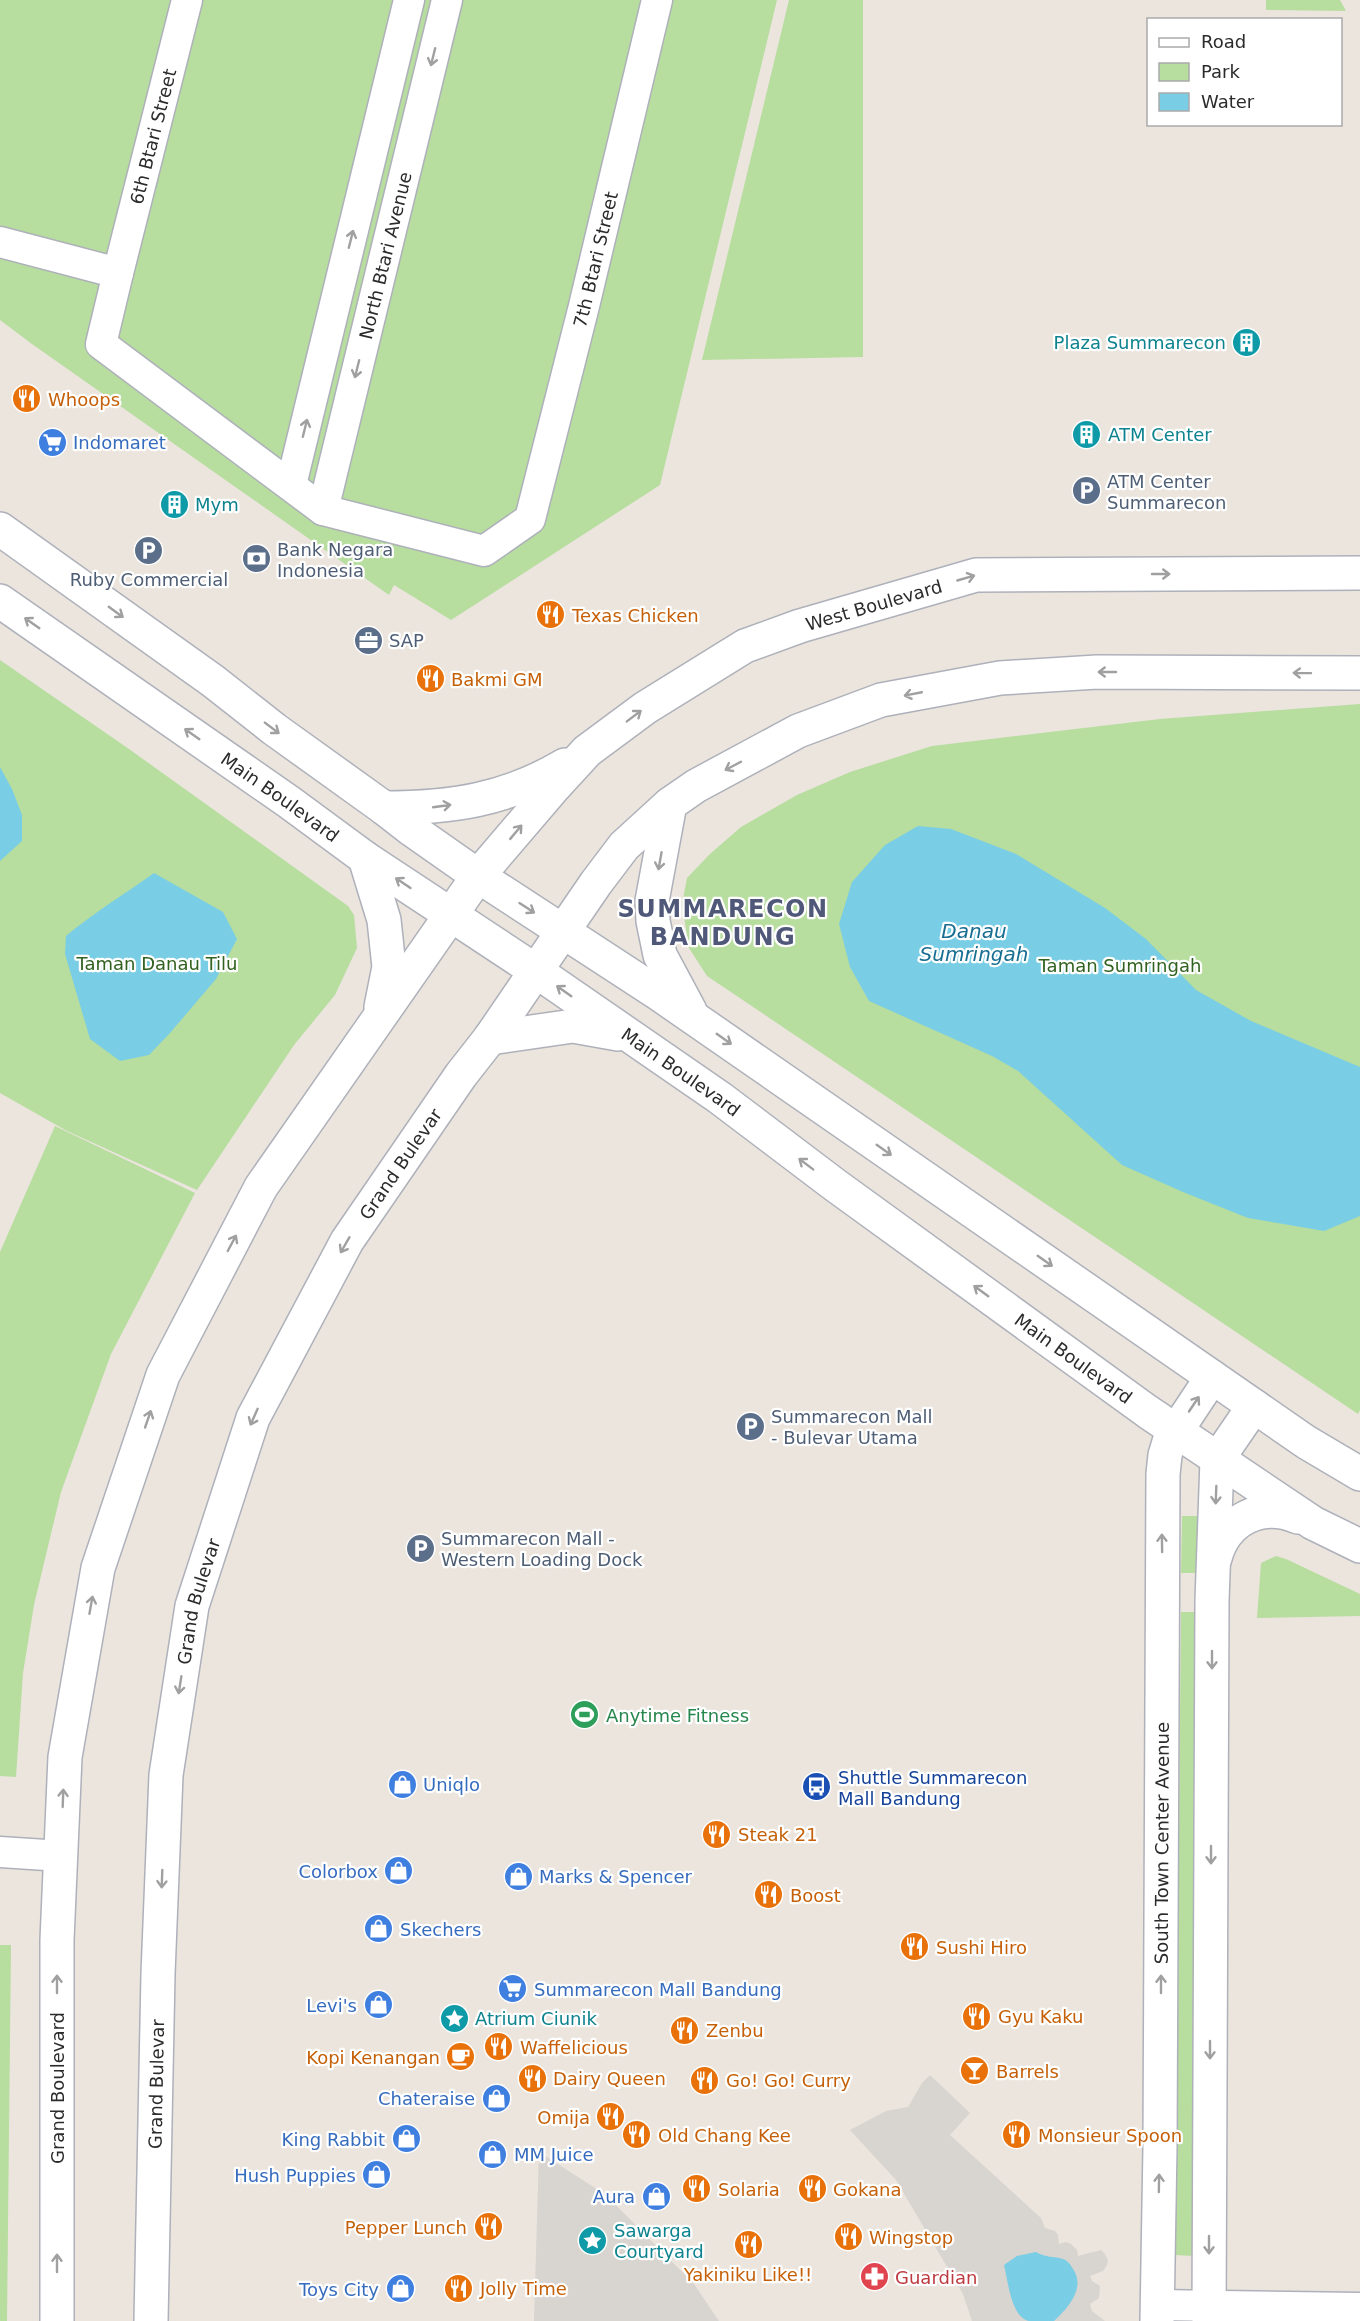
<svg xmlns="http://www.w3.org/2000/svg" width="1360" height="2321" viewBox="0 0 1360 2321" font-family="'DejaVu Sans',sans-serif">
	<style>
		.green { fill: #b7dd9f }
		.plaza { fill: #d8d4d0 }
		.water { fill: #79cee5 }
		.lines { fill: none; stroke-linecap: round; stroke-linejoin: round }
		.street-casing { stroke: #aeb1ba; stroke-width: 33 }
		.secondary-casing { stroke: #aeb1ba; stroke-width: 36 }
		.street { stroke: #fff; stroke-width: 30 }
		.secondary { stroke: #fff; stroke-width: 33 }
		.oneway { stroke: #a0a0a0 }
		.labels { text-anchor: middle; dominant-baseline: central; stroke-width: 4.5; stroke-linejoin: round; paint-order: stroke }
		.street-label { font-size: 18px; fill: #2b2b2b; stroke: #fff }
		.culture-label { font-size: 18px; fill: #0d838f; stroke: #fff; text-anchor: start }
		.food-label { font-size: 18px; fill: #c56008; stroke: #fff; text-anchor: start }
		.shop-label { font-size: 18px; fill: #366cbe; stroke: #fff; text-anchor: end }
		.service-label { font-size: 18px; fill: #4e5e75; stroke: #fff; text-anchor: start }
		.park-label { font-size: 18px; fill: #316220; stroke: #fff }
		.leisure-label { font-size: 18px; fill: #27864d; stroke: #fff; text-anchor: start }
		.transit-label { font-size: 18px; fill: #164399; stroke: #fff; text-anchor: start }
		.health-label { font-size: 18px; fill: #be3a42; stroke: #fff; text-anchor: start }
		.water-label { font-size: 20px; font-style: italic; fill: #186e91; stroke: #fff }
		.district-label { font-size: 24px; font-weight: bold; letter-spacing: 1.5px; fill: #4f5878; stroke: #fff }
	</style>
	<rect width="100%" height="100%" fill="#ebe5de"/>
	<!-- green -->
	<path class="green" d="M 0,0 L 777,0 L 660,485 L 451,620 L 394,585 L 389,595 L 32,344 L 0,320 Z
		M 789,0 L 863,0 L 863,357 L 702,360 Z
		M 1266,0 L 1340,0 L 1346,11 L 1266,10 Z
		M 0,660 L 129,749 L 348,906 L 354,915 L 357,948 L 335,995 L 294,1045 L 197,1190 L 67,1131 L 0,1093 Z
		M 1360,704 L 1360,1410 L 1358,1414 L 707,976 L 689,948 L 682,904 L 687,878 L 710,854 L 741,827 L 797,795 L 850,772 L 932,746 L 1160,719 Z
		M 55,1126 L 195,1193 L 111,1354 L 61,1492 L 34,1605 L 23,1673 L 16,1777 L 0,1776 L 0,1252 Z
		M 1182,1516 L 1203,1516 L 1202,1573 L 1181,1573 Z
		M 1276,1556 L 1286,1559 L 1360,1594 L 1360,1616 L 1257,1618 L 1261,1563 Z
		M 1181,1612 L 1199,1612 L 1194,2256 L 1175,2255 Z
		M 0,1945 L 11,1945 L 7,2321 L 0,2321 Z"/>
	<!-- plaza -->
	<path class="plaza" d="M 930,2075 L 970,2113 L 950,2135 L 1041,2218 L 1045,2228 L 1055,2231 L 1058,2235 L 1059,2244 L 1066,2242 L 1071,2244 L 1077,2250 L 1078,2256 L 1101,2250 L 1105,2254 L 1108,2260 L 1107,2265 L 1103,2271 L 1090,2276 L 1092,2281 L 1100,2286 L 1099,2298 L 1090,2304 L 1092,2311 L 1105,2321 L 972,2321 L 963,2294 L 896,2180 L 850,2130 L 886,2111 L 908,2107 L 922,2083 Z
		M 539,2152 L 606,2195 L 694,2284 L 719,2321 L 534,2321 Z"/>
	<!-- water -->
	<path class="water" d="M 0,767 L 12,789 L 22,815 L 22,841 L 0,861 Z
		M 918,826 L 951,829 L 1016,854 L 1105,908 L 1146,939 L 1196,990 L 1251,1021 L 1360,1067 L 1360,1216 L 1324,1231 L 1248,1218 L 1183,1192 L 1122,1165 L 1018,1071 L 992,1056 L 869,1001 L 850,967 L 839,924 L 852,882 L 885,845 Z
		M 154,873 L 223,912 L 237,939 L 216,979 L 170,1033 L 149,1055 L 120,1061 L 90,1039 L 65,954 L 66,936 C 93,913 125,894 154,873 Z
		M 1036,2252 C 1047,2258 1053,2256 1063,2259 C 1067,2260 1071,2265 1073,2269 C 1086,2288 1068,2308 1054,2321 C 1047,2321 1037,2321 1029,2321 C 1011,2317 1008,2281 1004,2265 L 1017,2256 Z"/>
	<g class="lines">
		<defs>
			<g id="street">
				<path id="s1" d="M 0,242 L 118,273 L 101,344 L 323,510 L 484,551 L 530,519 L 584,306 L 657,0"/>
				<path id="s2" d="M 118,273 L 187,0"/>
				<path d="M 291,485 L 409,0"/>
				<path id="s3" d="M 323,510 L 447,0"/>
				<path d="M 0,1852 L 61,1856"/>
				<path d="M 1157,2305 L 1360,2308"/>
			</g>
			<g id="secondary">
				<path d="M 0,529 L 213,681 L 274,729 L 384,808 L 411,829 L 478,876 L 659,994 L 1306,1442 L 1360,1474"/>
				<path id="s4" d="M 0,601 L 289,802 L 365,858 L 536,971 L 720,1098 L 835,1185 L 1148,1412 L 1313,1523 L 1360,1546"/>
				<path d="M 670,804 L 652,901 L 653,921 L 660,955 L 690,1011"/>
				<path d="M 384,808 C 451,808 506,800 565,765"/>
				<path d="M 365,858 L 384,920 L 389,967 L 381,1007"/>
				<path d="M 490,1038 L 573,1026 L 618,1034"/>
				<path d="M 1215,1558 C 1225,1520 1261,1501 1298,1517"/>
				<path id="s5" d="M 57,2321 L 57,1940 L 65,1757 L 98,1568 L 163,1375 L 261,1187 L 478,876 L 554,787 L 587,751 L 645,708 L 745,646 L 800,626 L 976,575 L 1360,573"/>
				<path id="s6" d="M 151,2321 L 158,1974 L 166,1775 L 192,1606 L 253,1418 L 347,1241 L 461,1075 L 490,1038 L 596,883 L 624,846 L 670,804 L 696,786 L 798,731 L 881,700 L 1000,678 L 1097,672 L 1360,673"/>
				<path id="s7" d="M 1157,2321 L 1160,2147 L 1163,1474 L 1165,1455 L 1169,1442 L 1212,1377"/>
				<path d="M 1209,2321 L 1212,1601 L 1217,1460 L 1254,1406"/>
			</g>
		</defs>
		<!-- street casing -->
		<use href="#street" class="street-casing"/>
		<!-- secondary casing -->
		<use href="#secondary" class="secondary-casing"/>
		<!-- street -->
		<use href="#street" class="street"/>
		<!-- secondary -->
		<use href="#secondary" class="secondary"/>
	</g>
	<!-- one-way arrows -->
	<defs><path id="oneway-shaft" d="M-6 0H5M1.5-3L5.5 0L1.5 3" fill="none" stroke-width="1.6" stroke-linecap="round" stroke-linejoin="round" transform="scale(1.5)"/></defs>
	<g class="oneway">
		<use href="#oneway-shaft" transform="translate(433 57) rotate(104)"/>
		<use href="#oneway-shaft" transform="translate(351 239) rotate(-76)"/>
		<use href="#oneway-shaft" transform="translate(357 369) rotate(104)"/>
		<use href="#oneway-shaft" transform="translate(305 428) rotate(-76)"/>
		<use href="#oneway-shaft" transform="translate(1161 574)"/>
		<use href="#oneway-shaft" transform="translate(966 578) rotate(-16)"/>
		<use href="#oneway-shaft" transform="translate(116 612) rotate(36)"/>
		<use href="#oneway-shaft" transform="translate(32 623) rotate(-145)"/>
		<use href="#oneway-shaft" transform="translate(1107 672) rotate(-180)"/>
		<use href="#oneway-shaft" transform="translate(1302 673) rotate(-179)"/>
		<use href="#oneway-shaft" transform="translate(913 694) rotate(169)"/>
		<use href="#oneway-shaft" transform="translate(634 716) rotate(-37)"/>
		<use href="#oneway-shaft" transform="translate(272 728) rotate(37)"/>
		<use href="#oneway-shaft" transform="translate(192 734) rotate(-145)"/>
		<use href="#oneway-shaft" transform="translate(733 766) rotate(152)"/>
		<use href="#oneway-shaft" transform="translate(442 806) rotate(-8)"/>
		<use href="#oneway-shaft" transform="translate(516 832) rotate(-50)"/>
		<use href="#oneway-shaft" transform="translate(660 861) rotate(100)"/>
		<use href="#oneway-shaft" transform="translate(403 883) rotate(-146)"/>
		<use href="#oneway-shaft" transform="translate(527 908) rotate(33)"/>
		<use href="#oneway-shaft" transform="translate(564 991) rotate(-145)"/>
		<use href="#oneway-shaft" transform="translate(724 1039) rotate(35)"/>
		<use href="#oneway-shaft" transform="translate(884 1150) rotate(35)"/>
		<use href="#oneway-shaft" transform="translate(806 1164) rotate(-143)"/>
		<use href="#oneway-shaft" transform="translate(232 1243) rotate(-62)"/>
		<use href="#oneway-shaft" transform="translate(345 1245) rotate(120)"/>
		<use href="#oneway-shaft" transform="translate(1045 1261) rotate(35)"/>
		<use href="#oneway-shaft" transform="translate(981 1291) rotate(-144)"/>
		<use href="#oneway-shaft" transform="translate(1194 1404) rotate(-56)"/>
		<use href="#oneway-shaft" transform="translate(254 1417) rotate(114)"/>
		<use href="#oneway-shaft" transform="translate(148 1419) rotate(-71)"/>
		<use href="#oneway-shaft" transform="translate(1216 1495) rotate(92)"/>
		<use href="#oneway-shaft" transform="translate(1162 1543) rotate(-91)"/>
		<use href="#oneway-shaft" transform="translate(91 1605) rotate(-80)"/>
		<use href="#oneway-shaft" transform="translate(1212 1660) rotate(90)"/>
		<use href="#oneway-shaft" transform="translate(180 1685) rotate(99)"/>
		<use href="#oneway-shaft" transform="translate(63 1798) rotate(-88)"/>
		<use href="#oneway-shaft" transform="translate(1211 1855) rotate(90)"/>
		<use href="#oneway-shaft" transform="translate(162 1879) rotate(92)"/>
		<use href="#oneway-shaft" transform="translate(57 1984) rotate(-90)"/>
		<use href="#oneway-shaft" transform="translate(1161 1984) rotate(-90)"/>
		<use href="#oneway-shaft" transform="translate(1210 2050) rotate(90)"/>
		<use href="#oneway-shaft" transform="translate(1159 2183) rotate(-89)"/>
		<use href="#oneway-shaft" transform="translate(1209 2245) rotate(90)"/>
		<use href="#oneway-shaft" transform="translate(57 2263) rotate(-90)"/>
	</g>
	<!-- icons -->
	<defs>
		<symbol id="building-disc" viewBox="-11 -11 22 22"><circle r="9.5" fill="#0f9aa8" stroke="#fff"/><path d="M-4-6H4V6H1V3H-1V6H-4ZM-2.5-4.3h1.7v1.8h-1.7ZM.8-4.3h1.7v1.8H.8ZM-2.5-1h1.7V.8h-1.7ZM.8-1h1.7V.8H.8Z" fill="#fff"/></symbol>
		<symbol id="restaurant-disc" viewBox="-11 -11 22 22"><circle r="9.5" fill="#e8710a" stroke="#fff"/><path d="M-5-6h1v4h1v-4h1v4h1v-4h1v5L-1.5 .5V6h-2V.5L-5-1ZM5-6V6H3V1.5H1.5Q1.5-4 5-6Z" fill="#fff"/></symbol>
		<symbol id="supermarket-disc" viewBox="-11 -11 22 22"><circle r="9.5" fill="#3f7fe0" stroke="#fff"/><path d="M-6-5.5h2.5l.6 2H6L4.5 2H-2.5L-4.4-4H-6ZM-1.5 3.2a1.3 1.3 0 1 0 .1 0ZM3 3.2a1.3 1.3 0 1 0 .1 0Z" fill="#fff"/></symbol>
		<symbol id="parking-disc" viewBox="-11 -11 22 22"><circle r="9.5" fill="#5c6f8a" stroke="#fff"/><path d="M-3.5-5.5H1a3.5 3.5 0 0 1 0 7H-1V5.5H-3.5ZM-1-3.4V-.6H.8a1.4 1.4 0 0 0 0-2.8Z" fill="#fff"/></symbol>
		<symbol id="bank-disc" viewBox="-11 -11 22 22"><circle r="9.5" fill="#5c6f8a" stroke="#fff"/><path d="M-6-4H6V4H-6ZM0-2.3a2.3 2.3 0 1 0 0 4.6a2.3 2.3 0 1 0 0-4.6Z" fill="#fff"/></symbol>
		<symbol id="office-disc" viewBox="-11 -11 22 22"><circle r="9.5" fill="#5c6f8a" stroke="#fff"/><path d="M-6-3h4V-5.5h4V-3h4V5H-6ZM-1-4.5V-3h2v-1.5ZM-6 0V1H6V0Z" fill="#fff"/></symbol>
		<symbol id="stadium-disc" viewBox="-11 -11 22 22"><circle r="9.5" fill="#2e9e5b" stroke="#fff"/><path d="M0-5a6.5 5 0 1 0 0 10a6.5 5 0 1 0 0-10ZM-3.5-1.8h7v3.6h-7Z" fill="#fff"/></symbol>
		<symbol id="shop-disc" viewBox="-11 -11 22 22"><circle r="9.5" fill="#3f7fe0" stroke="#fff"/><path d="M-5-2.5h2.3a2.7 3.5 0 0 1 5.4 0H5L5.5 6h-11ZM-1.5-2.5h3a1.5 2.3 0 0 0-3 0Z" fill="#fff"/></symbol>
		<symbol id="bus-disc" viewBox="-11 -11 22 22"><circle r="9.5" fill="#1a4fb4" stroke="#fff"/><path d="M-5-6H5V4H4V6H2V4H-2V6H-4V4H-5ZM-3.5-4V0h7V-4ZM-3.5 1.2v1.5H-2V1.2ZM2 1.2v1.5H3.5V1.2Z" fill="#fff"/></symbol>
		<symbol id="sight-disc" viewBox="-11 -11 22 22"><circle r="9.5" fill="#0f9aa8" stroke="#fff"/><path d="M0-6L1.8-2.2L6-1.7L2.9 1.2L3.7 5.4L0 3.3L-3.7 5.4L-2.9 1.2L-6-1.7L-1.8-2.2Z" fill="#fff"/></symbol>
		<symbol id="cafe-disc" viewBox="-11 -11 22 22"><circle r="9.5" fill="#e8710a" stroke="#fff"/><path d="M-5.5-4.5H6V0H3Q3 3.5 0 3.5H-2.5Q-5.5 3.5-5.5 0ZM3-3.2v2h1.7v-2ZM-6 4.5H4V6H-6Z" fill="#fff"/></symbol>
		<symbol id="bar-disc" viewBox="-11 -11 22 22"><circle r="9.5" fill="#e8710a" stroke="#fff"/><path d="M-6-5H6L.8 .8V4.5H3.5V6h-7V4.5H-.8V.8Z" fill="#fff"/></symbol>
		<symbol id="pharmacy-disc" viewBox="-11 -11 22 22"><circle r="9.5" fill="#e0444e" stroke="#fff"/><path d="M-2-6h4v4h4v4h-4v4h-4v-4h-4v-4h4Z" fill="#fff"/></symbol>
	</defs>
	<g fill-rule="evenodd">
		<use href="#building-disc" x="1230" y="326" width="33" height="33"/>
		<use href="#restaurant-disc" x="10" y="382" width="33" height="33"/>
		<use href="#building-disc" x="1070" y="418" width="33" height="33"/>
		<use href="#supermarket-disc" x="36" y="426" width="33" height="33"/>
		<use href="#parking-disc" x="1070" y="474" width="33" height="33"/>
		<use href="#building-disc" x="158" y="488" width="33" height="33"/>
		<use href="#parking-disc" x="132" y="534" width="33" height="33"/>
		<use href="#bank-disc" x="240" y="542" width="33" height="33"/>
		<use href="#restaurant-disc" x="534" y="598" width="33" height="33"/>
		<use href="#office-disc" x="352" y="624" width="33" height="33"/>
		<use href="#restaurant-disc" x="414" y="662" width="33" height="33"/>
		<use href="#parking-disc" x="734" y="1410" width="33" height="33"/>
		<use href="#parking-disc" x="404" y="1532" width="33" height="33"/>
		<use href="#stadium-disc" x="568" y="1698" width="33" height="33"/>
		<use href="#shop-disc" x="386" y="1768" width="33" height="33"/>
		<use href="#bus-disc" x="800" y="1770" width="33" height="33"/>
		<use href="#restaurant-disc" x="700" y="1818" width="33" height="33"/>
		<use href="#shop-disc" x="382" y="1854" width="33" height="33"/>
		<use href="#shop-disc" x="502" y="1860" width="33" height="33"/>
		<use href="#restaurant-disc" x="752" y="1878" width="33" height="33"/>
		<use href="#shop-disc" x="362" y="1912" width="33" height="33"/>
		<use href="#restaurant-disc" x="898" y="1930" width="33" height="33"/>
		<use href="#supermarket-disc" x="496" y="1972" width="33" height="33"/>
		<use href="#shop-disc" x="362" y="1988" width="33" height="33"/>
		<use href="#restaurant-disc" x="960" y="2000" width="33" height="33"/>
		<use href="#sight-disc" x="438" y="2002" width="33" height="33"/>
		<use href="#restaurant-disc" x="668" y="2014" width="33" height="33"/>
		<use href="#restaurant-disc" x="482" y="2030" width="33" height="33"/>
		<use href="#cafe-disc" x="444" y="2040" width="33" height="33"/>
		<use href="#bar-disc" x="958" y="2054" width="33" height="33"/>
		<use href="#restaurant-disc" x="516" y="2062" width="33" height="33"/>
		<use href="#restaurant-disc" x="688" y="2064" width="33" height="33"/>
		<use href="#shop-disc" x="480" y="2082" width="33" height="33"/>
		<use href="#restaurant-disc" x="594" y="2100" width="33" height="33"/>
		<use href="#restaurant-disc" x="620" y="2118" width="33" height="33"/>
		<use href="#restaurant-disc" x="1000" y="2118" width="33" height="33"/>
		<use href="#shop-disc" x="390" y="2122" width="33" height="33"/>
		<use href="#shop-disc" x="476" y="2138" width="33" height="33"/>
		<use href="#shop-disc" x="360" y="2158" width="33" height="33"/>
		<use href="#restaurant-disc" x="680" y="2172" width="33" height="33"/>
		<use href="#restaurant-disc" x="796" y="2172" width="33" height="33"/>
		<use href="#shop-disc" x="640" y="2180" width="33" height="33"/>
		<use href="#restaurant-disc" x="472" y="2210" width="33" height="33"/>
		<use href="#restaurant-disc" x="832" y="2220" width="33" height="33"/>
		<use href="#sight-disc" x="576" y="2224" width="33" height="33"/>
		<use href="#restaurant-disc" x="732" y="2228" width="33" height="33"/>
		<use href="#pharmacy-disc" x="858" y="2260" width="33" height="33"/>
		<use href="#restaurant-disc" x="442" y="2272" width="33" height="33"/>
		<use href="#shop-disc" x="384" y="2272" width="33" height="33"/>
	</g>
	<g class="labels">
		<!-- street labels -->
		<g class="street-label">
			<text stroke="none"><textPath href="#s2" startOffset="141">6th Btari Street</textPath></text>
			<text stroke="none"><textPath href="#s3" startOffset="262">North Btari Avenue</textPath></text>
			<text stroke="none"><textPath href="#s1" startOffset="962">7th Btari Street</textPath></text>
			<text stroke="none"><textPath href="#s5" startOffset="2042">West Boulevard</textPath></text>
			<text stroke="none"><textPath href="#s4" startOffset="342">Main Boulevard</textPath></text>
			<text stroke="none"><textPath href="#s4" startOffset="828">Main Boulevard</textPath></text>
			<text stroke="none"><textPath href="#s6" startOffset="1209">Grand Bulevar</textPath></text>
			<text stroke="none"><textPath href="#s4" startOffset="1314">Main Boulevard</textPath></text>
			<text stroke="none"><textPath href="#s6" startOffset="723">Grand Bulevar</textPath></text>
			<text stroke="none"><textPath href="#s7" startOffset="478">South Town Center Avenue</textPath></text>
			<text stroke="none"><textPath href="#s6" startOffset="237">Grand Bulevar</textPath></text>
			<text transform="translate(57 2088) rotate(-90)">Grand Boulevard</text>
		</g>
		<!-- culture labels -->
		<g class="culture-label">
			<text x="1226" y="342" text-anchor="end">Plaza Summarecon</text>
			<text x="1108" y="434">ATM Center</text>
			<text x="195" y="504">Mym</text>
			<text x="475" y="2018">Atrium Ciunik</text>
			<text x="614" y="2230">Sawarga<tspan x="614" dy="21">Courtyard</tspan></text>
		</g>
		<!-- food labels -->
		<g class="food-label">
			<text x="48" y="399">Whoops</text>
			<text x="572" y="615">Texas Chicken</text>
			<text x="451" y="679">Bakmi GM</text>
			<text x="738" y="1834">Steak 21</text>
			<text x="790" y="1895">Boost</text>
			<text x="936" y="1947">Sushi Hiro</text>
			<text x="998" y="2016">Gyu Kaku</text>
			<text x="706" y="2030">Zenbu</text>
			<text x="520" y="2047">Waffelicious</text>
			<text x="440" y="2057" text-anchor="end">Kopi Kenangan</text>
			<text x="996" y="2071">Barrels</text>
			<text x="553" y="2078">Dairy Queen</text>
			<text x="726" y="2080">Go! Go! Curry</text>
			<text x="590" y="2117" text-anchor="end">Omija</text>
			<text x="658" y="2135">Old Chang Kee</text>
			<text x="1038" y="2135">Monsieur Spoon</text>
			<text x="718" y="2189">Solaria</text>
			<text x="833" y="2189">Gokana</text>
			<text x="467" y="2227" text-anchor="end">Pepper Lunch</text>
			<text x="869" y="2237">Wingstop</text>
			<text x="748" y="2274" text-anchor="middle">Yakiniku Like!!</text>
			<text x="480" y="2288">Jolly Time</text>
		</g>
		<!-- shop labels -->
		<g class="shop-label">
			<text x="73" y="442" text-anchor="start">Indomaret</text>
			<text x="423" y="1784" text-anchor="start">Uniqlo</text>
			<text x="378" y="1871">Colorbox</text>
			<text x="539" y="1876" text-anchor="start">Marks &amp; Spencer</text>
			<text x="400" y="1929" text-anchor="start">Skechers</text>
			<text x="534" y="1989" text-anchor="start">Summarecon Mall Bandung</text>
			<text x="357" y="2005">Levi's</text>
			<text x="475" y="2098">Chateraise</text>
			<text x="385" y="2139">King Rabbit</text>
			<text x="514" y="2154" text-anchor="start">MM Juice</text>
			<text x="356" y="2175">Hush Puppies</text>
			<text x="635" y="2196">Aura</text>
			<text x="379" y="2289">Toys City</text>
		</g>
		<!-- service labels -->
		<g class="service-label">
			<text x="1107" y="481">ATM Center<tspan x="1107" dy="21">Summarecon</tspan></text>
			<text x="277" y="549">Bank Negara<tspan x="277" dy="21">Indonesia</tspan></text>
			<text x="149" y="579" text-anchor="middle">Ruby Commercial</text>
			<text x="389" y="640">SAP</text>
			<text x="771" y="1416">Summarecon Mall<tspan x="771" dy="21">- Bulevar Utama</tspan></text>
			<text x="441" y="1538">Summarecon Mall -<tspan x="441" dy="21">Western Loading Dock</tspan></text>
		</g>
		<!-- park labels -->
		<g class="park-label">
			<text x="157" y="963">Taman Danau Tilu</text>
			<text x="1120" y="965">Taman Sumringah</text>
		</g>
		<!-- leisure labels -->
		<g class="leisure-label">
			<text x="606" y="1715">Anytime Fitness</text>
		</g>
		<!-- transit labels -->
		<g class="transit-label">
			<text x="838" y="1777">Shuttle Summarecon<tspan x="838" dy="21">Mall Bandung</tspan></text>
		</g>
		<!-- health labels -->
		<g class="health-label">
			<text x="895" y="2277">Guardian</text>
		</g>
		<!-- water labels -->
		<g class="water-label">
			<text x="974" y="931">Danau<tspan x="974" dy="23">Sumringah</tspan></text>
		</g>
		<!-- district labels -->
		<g class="district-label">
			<text x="723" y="909">SUMMARECON<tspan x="723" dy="28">BANDUNG</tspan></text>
		</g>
	</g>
	<!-- legend -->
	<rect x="1147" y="18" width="195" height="108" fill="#ffffff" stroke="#aaaaaa" stroke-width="1.5"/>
	<rect x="1159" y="38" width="30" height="9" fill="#ffffff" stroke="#aaaaaa" stroke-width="1.5"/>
	<text x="1201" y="48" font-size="18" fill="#2b2b2b">Road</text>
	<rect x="1159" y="63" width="30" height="18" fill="#b7dd9f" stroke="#aaaaaa" stroke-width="1.5"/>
	<text x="1201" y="78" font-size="18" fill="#2b2b2b">Park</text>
	<rect x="1159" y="93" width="30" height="18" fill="#79cee5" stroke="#aaaaaa" stroke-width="1.5"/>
	<text x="1201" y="108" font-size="18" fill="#2b2b2b">Water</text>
</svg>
